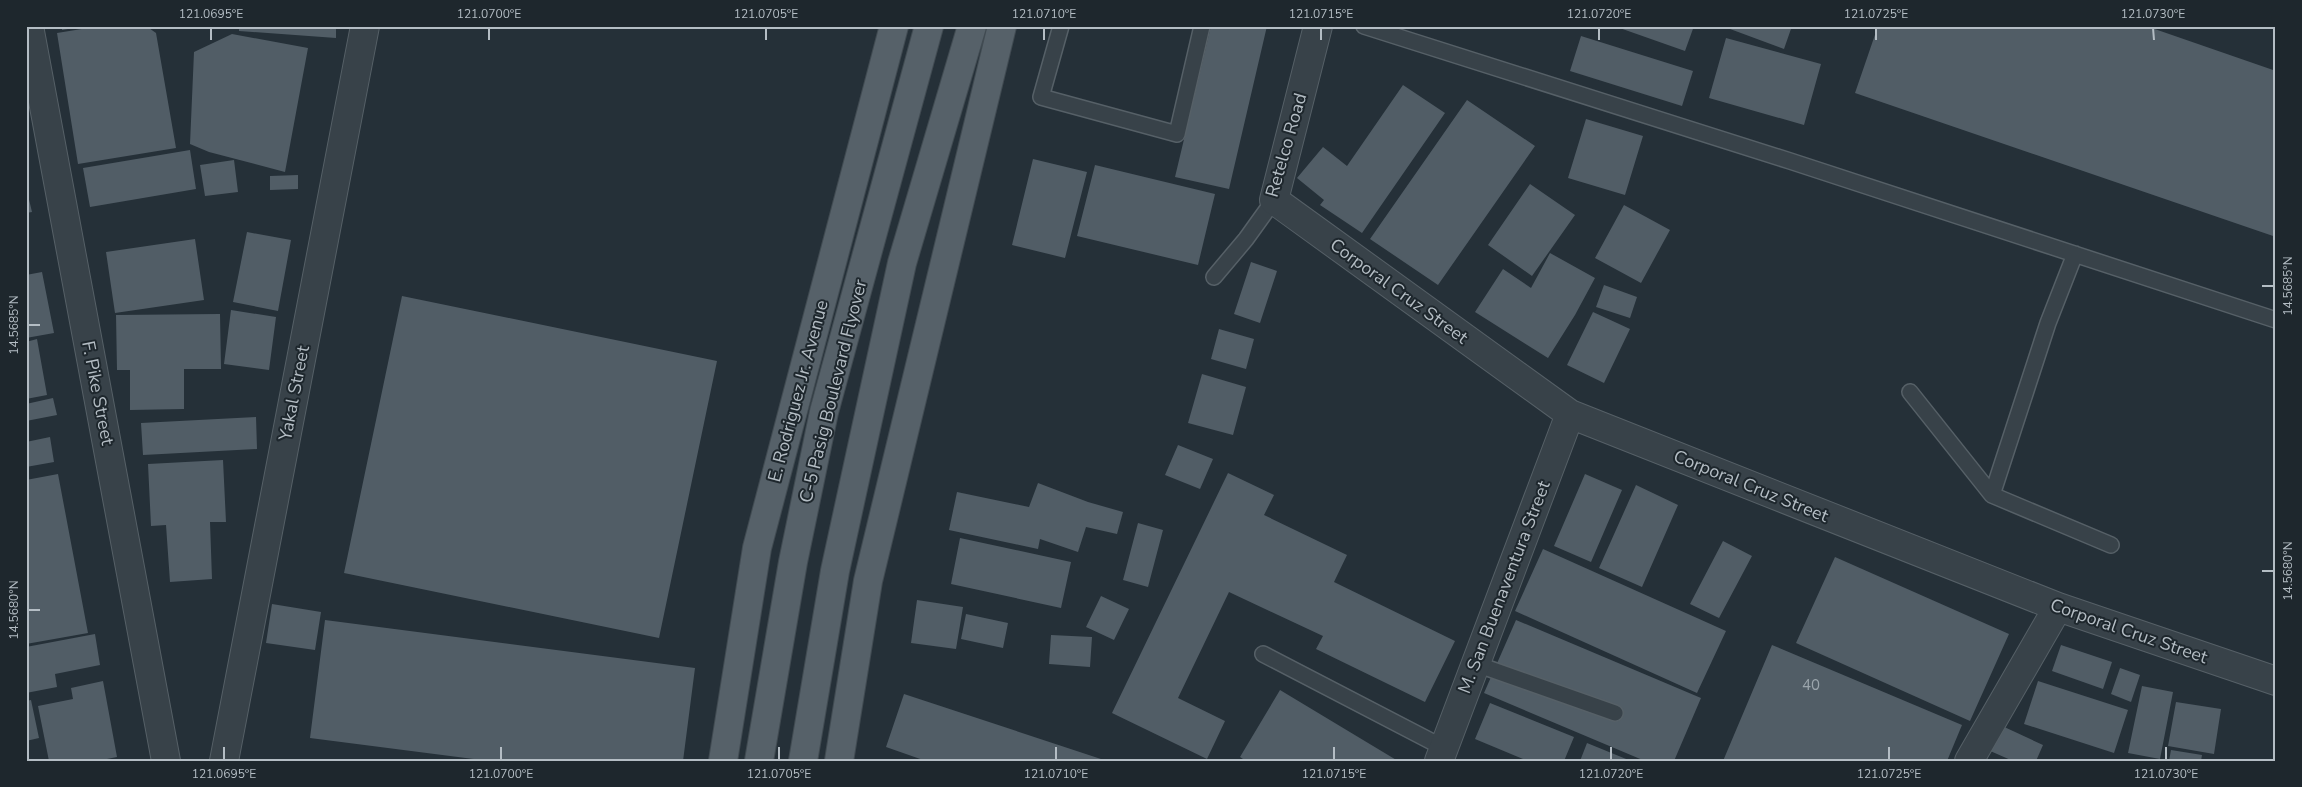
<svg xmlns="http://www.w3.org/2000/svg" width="2302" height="787" viewBox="0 0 2302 787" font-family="'Nunito Sans',sans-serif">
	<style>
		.building { fill: #515d66 }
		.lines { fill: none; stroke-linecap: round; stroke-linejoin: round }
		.service-casing { stroke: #566067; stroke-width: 18 }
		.minor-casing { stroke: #566067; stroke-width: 30 }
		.primary-casing { stroke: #414b52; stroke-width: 30 }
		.service { stroke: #384249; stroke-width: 15 }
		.minor { stroke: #384249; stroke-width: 28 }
		.primary { stroke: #566169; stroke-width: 28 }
		.ticks { fill: none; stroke: #b4bdc4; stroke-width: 2 }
		.labels { text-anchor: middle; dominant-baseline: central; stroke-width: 4; stroke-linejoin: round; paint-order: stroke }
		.number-label { font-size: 15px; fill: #9ba5ac }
		.street-label { font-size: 18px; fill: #b4bdc4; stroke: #1e272d }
		.neatline { fill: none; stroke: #b4bdc4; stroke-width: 2 }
		.ticks-label { font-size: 12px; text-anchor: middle; fill: #b4bdc4 }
	</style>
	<rect width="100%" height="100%" fill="#253038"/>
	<!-- building -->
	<path class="building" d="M 62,26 L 80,26 L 80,27 L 62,30 Z
		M 100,26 L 146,26 L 156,33 L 176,148 L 78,164 L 57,33 Z
		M 239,26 L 336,26 L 336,38 L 239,31 Z
		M 1211,26 L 1267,26 L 1229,189 L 1175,177 Z
		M 1614,26 L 1694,26 L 1685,51 Z
		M 1722,26 L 1792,26 L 1784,49 Z
		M 1878,26 L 2146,26 L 2276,71 L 2276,237 L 1855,93 Z
		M 232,34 L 308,48 L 285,172 L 209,152 L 190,144 L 194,52 Z
		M 1581,36 L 1693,71 L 1682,106 L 1570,71 Z
		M 1726,38 L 1821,64 L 1804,125 L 1709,98 Z
		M 1403,85 L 1445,113 L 1362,233 L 1320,205 L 1324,200 L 1297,178 L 1323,147 L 1347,166 Z
		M 1467,100 L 1535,146 L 1438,285 L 1370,239 Z
		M 1586,119 L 1643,136 L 1625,195 L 1568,178 Z
		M 190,150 L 196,189 L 90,207 L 83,168 Z
		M 1033,159 L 1087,172 L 1065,258 L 1012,245 Z
		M 234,160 L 238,192 L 205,196 L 200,165 Z
		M 1095,165 L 1215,194 L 1198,265 L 1077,236 Z
		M 298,175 L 298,189 L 270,190 L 270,176 Z
		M 1530,184 L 1575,215 L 1532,276 L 1488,245 Z
		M 26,187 L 32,212 L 26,213 Z
		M 1624,205 L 1670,230 L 1641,283 L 1595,258 Z
		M 247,232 L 291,240 L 278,311 L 233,302 Z
		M 195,239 L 204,300 L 115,313 L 106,252 Z
		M 1550,253 L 1595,278 L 1575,315 L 1548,358 L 1475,312 L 1503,269 L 1531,288 Z
		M 1251,262 L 1277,271 L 1260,323 L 1234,314 Z
		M 42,272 L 54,333 L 26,338 L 26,275 Z
		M 1604,285 L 1637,297 L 1630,318 L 1596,307 Z
		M 402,296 L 717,361 L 659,638 L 344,573 Z
		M 231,310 L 276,317 L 269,370 L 224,364 Z
		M 1593,312 L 1630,329 L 1604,383 L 1567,365 Z
		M 220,314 L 221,369 L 184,369 L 184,409 L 130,410 L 130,370 L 117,370 L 116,315 Z
		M 1219,329 L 1254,339 L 1246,369 L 1211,359 Z
		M 37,339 L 47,395 L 26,399 L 26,342 Z
		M 1202,374 L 1246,387 L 1233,435 L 1188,423 Z
		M 53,398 L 57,415 L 26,421 L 26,404 Z
		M 256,417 L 257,449 L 143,455 L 141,423 Z
		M 50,437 L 54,462 L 26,467 L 26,442 Z
		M 1178,445 L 1213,459 L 1200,489 L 1165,475 Z
		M 223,460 L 226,522 L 210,522 L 212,579 L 170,582 L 166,525 L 151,526 L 148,464 Z
		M 1228,473 L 1274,495 L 1264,515 L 1347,555 L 1334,582 L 1455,641 L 1425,702 L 1316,649 L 1323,636 L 1229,592 L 1178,698 L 1225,721 L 1207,759 L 1112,713 Z
		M 58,474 L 88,633 L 26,644 L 26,480 Z
		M 1585,474 L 1622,490 L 1591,562 L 1554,546 Z
		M 1038,483 L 1088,502 L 1123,512 L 1117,534 L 1086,527 L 1078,552 L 1040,539 L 1038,549 L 949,530 L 957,492 L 1029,507 Z
		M 1636,485 L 1678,505 L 1642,587 L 1599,568 Z
		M 1138,523 L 1163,530 L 1148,587 L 1123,580 Z
		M 960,538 L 1071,562 L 1061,608 L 951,584 Z
		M 1723,541 L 1752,556 L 1719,618 L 1690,604 Z
		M 1543,549 L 1726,631 L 1697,693 L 1515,611 Z
		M 1835,557 L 2009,634 L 1970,721 L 1796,643 Z
		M 1101,596 L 1129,609 L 1114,640 L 1086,627 Z
		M 917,600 L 963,607 L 956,649 L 911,643 Z
		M 272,604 L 321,612 L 315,650 L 266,643 Z
		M 966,614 L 1008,623 L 1003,648 L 961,639 Z
		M 325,620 L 695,668 L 683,761 L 489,761 L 310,738 Z
		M 1516,620 L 1701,698 L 1674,761 L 1645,761 L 1484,693 Z
		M 95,634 L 100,665 L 55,674 L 57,687 L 26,693 L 26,647 Z
		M 1051,635 L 1092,637 L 1090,667 L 1049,664 Z
		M 1772,645 L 1962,725 L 1947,761 L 1723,761 Z
		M 2061,645 L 2112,662 L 2103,689 L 2052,671 Z
		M 2120,668 L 2140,675 L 2131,702 L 2111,694 Z
		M 103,681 L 117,757 L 97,761 L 49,761 L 38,706 L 73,699 L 71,688 Z
		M 2038,681 L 2128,710 L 2114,753 L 2024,724 Z
		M 2142,686 L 2173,692 L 2160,759 L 2128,753 Z
		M 1280,690 L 1398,761 L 1246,761 L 1240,757 Z
		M 904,694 L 1104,760 L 1104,761 L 926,761 L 886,747 Z
		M 31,700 L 39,738 L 26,741 L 26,701 Z
		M 2176,702 L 2221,709 L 2214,754 L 2168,746 Z
		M 1490,703 L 1574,737 L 1564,761 L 1528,761 L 1475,739 Z
		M 2000,725 L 2043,745 L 2036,761 L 2013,761 L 1988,750 Z
		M 1587,743 L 1631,761 L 1580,761 Z
		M 2171,750 L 2202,755 L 2201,761 L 2169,761 Z"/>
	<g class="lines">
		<defs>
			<path id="service" d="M 1061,26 L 1041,97 L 1177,134 L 1202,26
				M 1364,26 L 1790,161 L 2276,320
				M 1214,277 L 1246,239 L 1274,200
				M 1910,392 L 1992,495 L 2048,323 L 2075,254
				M 1992,495 L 2111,545
				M 1263,654 L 1444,748
				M 1476,664 L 1615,713"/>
			<path id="minor" d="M 29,26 L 166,761
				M 1318,26 L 1274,200 L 1570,414 L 2058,607 L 2276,681
				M 224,761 L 365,26
				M 1439,761 L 1570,414
				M 1969,761 L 2058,607"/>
			<path id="primary" d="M 723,761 L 757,548 L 894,26
				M 759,761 L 793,562 L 824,412 L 929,26
				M 803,761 L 835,571 L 902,263 L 972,26
				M 839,761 L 868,581 L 1002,26"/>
		</defs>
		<!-- service casing -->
		<use href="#service" class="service-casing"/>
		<!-- minor casing -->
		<use href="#minor" class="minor-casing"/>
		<!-- primary casing -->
		<use href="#primary" class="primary-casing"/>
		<!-- service -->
		<use href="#service" class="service"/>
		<!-- minor -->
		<use href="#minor" class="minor"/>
		<!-- primary -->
		<use href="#primary" class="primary"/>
	</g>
	<!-- ticks -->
	<path class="ticks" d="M 211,28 L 211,40M 489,28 L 489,40M 766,28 L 766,40M 1044,28 L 1044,40M 1321,28 L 1321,40M 1599,28 L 1599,40M 1876,28 L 1876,40M 2153,28 L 2154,40M 2262,286 L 2274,286M 28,325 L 40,325M 2262,571 L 2274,571M 28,610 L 40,610M 224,747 L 224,760M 501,747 L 501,760M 779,747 L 779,760M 1056,747 L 1056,760M 1334,747 L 1334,760M 1611,747 L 1611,760M 1889,747 L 1889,760M 2166,747 L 2166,760"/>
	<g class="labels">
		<!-- number labels -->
		<g class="number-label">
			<text x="1811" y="685">40</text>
		</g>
		<!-- street labels -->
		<g class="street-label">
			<text transform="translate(1286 145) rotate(-74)">Retelco Road</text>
			<text transform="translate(1399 291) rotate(36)">Corporal Cruz Street</text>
			<text transform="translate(798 391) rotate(-75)">E. Rodriguez Jr. Avenue</text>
			<text transform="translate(833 391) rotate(-76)">C-5 Pasig Boulevard Flyover</text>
			<text transform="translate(98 393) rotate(79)">F. Pike Street</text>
			<text transform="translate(294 393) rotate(-79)">Yakal Street</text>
			<text transform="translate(1751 486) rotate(22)">Corporal Cruz Street</text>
			<text transform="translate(1504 587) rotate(-69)">M. San Buenaventura Street</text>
			<text transform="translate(2129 631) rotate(19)">Corporal Cruz Street</text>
		</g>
	</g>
	<!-- border -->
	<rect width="2302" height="787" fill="none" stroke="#1e272d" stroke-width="55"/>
	<rect x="28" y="28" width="2246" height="732" class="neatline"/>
	<g class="ticks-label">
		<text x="211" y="18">121.0695°E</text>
		<text x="489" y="18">121.0700°E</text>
		<text x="766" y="18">121.0705°E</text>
		<text x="1044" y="18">121.0710°E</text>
		<text x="1321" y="18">121.0715°E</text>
		<text x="1599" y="18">121.0720°E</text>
		<text x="1876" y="18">121.0725°E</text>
		<text x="2153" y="18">121.0730°E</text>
		<text transform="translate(2288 286) rotate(-90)" y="4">14.5685°N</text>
		<text transform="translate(14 325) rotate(-90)" y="4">14.5685°N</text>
		<text transform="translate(2288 571) rotate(-90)" y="4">14.5680°N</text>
		<text transform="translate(14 610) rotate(-90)" y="4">14.5680°N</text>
		<text x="224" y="778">121.0695°E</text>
		<text x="501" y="778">121.0700°E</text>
		<text x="779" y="778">121.0705°E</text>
		<text x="1056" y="778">121.0710°E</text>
		<text x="1334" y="778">121.0715°E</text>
		<text x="1611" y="778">121.0720°E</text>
		<text x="1889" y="778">121.0725°E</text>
		<text x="2166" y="778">121.0730°E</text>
	</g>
</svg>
